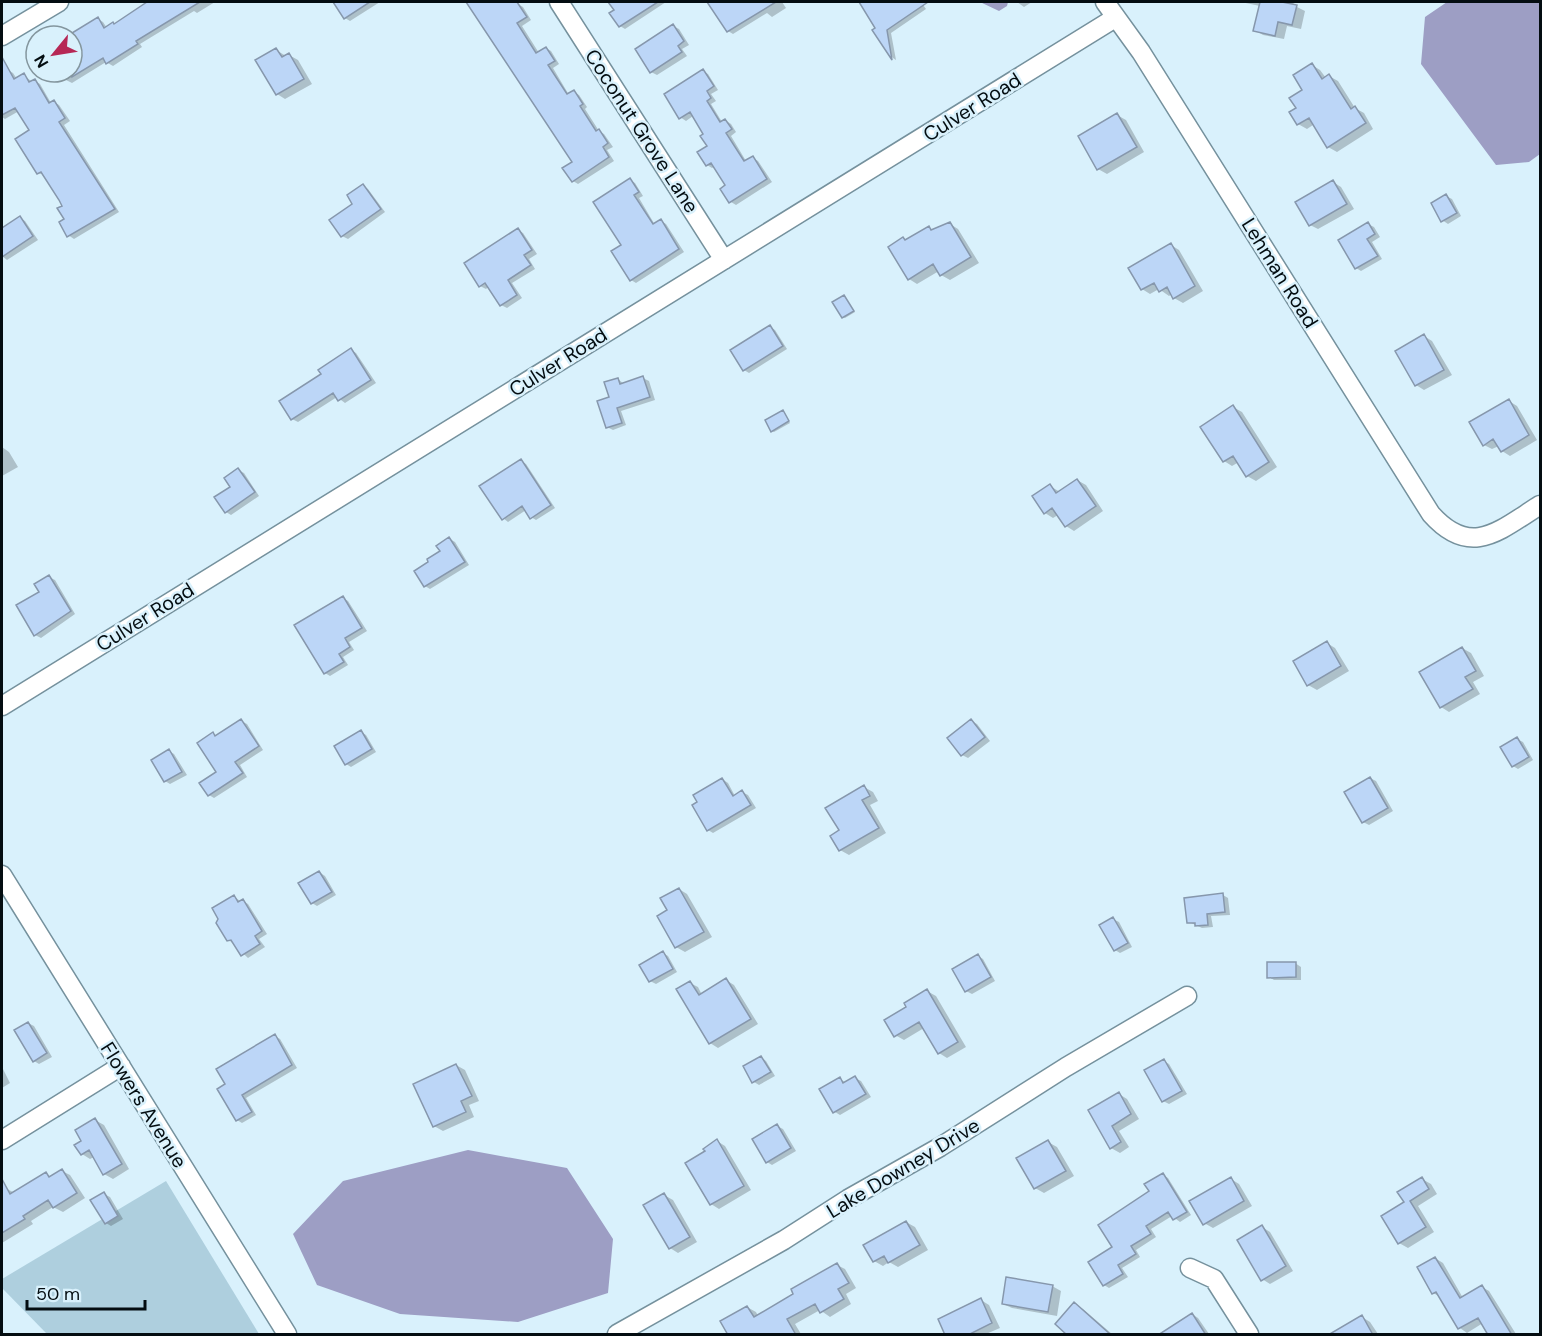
<svg xmlns="http://www.w3.org/2000/svg" width="1542" height="1336" viewBox="0 0 1542 1336" font-family="'DM Sans',sans-serif">
	<style>
		.green { fill: #aecfde }
		.water { fill: #9d9ec4 }
		.shadow { fill: #0003 }
		.building { fill: #bcd6f7; stroke: #8697ac; stroke-width: 1.5 }
		.lines { fill: none; stroke-linecap: round; stroke-linejoin: round }
		.minor-casing { stroke: #75919d; stroke-width: 21 }
		.minor { stroke: #fff; stroke-width: 18 }
		.labels { text-anchor: middle; dominant-baseline: central; stroke-width: 5; stroke-linejoin: round; paint-order: stroke }
		.street-label { font-size: 20px; fill: #040d11; stroke: #d9f1fc }
	</style>
	<rect width="100%" height="100%" fill="#d9f1fc"/>
	<!-- green -->
	<path class="green" d="M 166,1181 L 259,1334 L 47,1334 L 2,1288 L 2,1279 Z"/>
	<!-- water -->
	<path class="water" d="M 980,2 L 1008,2 L 1007,6 L 999,11 Z
		M 1447,2 L 1540,2 L 1540,154 L 1529,162 L 1496,165 L 1421,64 L 1425,17 Z
		M 468,1150 L 567,1168 L 613,1239 L 608,1293 L 518,1322 L 400,1314 L 317,1285 L 293,1234 L 343,1181 Z"/>
	<!-- shadow -->
	<path class="shadow" d="M 144,2 L 215,2 L 197,13 L 194,11 L 140,44 L 142,47 L 113,66 L 106,62 L 72,83 L 66,80 L 61,72 L 72,72 L 72,36 L 70,36 L 98,19 L 103,22 L 107,28 L 137,12 L 146,4 Z
		M 334,2 L 380,2 L 350,21 L 345,18 Z
		M 467,2 L 512,2 L 515,6 L 518,4 L 523,7 L 531,20 L 522,26 L 539,53 L 546,48 L 551,51 L 559,64 L 553,68 L 569,95 L 574,92 L 579,95 L 587,107 L 585,109 L 599,131 L 604,134 L 613,147 L 607,150 L 614,161 L 578,184 L 573,181 L 574,162 Z
		M 610,2 L 666,2 L 625,29 L 620,26 L 616,11 Z
		M 712,2 L 782,2 L 786,8 L 772,17 L 767,13 L 733,34 L 728,31 L 710,3 Z
		M 861,2 L 921,2 L 926,9 L 891,33 L 896,60 L 893,58 L 875,30 L 877,28 Z
		M 1017,2 L 1032,2 L 1024,7 Z
		M 1241,2 L 1294,2 L 1293,5 L 1305,11 L 1301,29 L 1287,26 L 1284,39 L 1263,35 L 1255,30 L 1260,6 Z
		M 673,26 L 679,29 L 689,45 L 682,49 L 687,56 L 657,75 L 651,72 Z
		M 276,50 L 286,56 L 289,55 L 298,60 L 312,84 L 285,99 L 277,94 Z
		M 1312,65 L 1320,70 L 1326,78 L 1329,76 L 1338,81 L 1355,108 L 1364,113 L 1373,129 L 1337,152 L 1328,147 L 1313,125 L 1307,129 L 1298,124 L 1298,108 Z
		M 8,70 L 13,73 L 17,79 L 24,75 L 32,82 L 35,81 L 40,84 L 51,103 L 54,102 L 59,105 L 70,121 L 64,125 L 119,212 L 74,239 L 68,235 L 64,206 L 45,175 L 38,173 L 31,131 L 19,111 L 5,119 L 2,117 L 2,74 Z
		M 703,71 L 708,74 L 718,90 L 711,94 L 716,101 L 711,104 L 722,122 L 725,120 L 731,124 L 736,132 L 731,136 L 746,161 L 753,158 L 758,161 L 772,182 L 736,205 L 731,202 L 727,186 L 715,166 L 712,168 L 707,165 L 709,147 L 706,134 L 693,116 L 686,121 L 680,117 Z
		M 1117,115 L 1126,120 L 1144,152 L 1107,174 L 1098,169 Z
		M 630,180 L 635,183 L 643,196 L 639,198 L 655,225 L 661,221 L 666,224 L 684,252 L 636,283 L 631,280 L 623,245 Z
		M 1333,182 L 1341,187 L 1354,209 L 1318,229 L 1310,225 Z
		M 363,186 L 368,189 L 385,212 L 348,239 L 342,236 Z
		M 1446,196 L 1452,199 L 1461,216 L 1448,224 L 1442,220 Z
		M 20,218 L 25,221 L 38,240 L 7,260 L 2,256 L 2,230 Z
		M 950,224 L 958,229 L 979,263 L 950,280 L 941,275 L 939,271 L 917,284 L 909,279 L 903,239 L 906,241 L 929,227 L 933,230 Z
		M 1368,224 L 1374,227 L 1380,237 L 1372,242 L 1382,259 L 1361,271 L 1356,268 Z
		M 518,230 L 523,233 L 537,254 L 529,259 L 535,269 L 512,283 L 522,298 L 507,308 L 501,305 L 489,286 L 486,289 L 480,286 Z
		M 1171,245 L 1179,250 L 1203,291 L 1183,303 L 1174,298 L 1172,294 L 1169,296 L 1159,289 L 1150,294 L 1142,289 Z
		M 844,297 L 855,312 L 845,318 L 843,317 Z
		M 770,327 L 775,330 L 787,349 L 749,373 L 744,370 Z
		M 1424,336 L 1432,341 L 1452,375 L 1424,390 L 1416,385 Z
		M 351,350 L 356,353 L 376,383 L 345,403 L 337,397 L 298,422 L 292,419 L 323,375 Z
		M 643,378 L 649,381 L 655,400 L 621,411 L 626,425 L 613,430 L 607,427 L 611,398 L 618,379 L 624,384 Z
		M 1509,401 L 1517,406 L 1537,440 L 1510,456 L 1502,451 L 1499,446 L 1492,449 L 1484,445 Z
		M 1233,407 L 1242,412 L 1277,467 L 1256,481 L 1247,476 L 1239,462 L 1232,466 L 1224,461 Z
		M 783,412 L 790,423 L 774,432 L 772,431 Z
		M 2,447 L 9,452 L 18,467 L 2,476 Z
		M 521,461 L 526,464 L 555,508 L 536,520 L 531,517 L 526,510 L 508,522 L 503,518 Z
		M 238,470 L 244,473 L 259,496 L 231,515 L 226,512 Z
		M 1077,480 L 1086,485 L 1103,511 L 1074,531 L 1066,526 L 1058,515 L 1053,518 L 1045,513 L 1050,486 L 1060,492 Z
		M 450,539 L 455,542 L 469,565 L 430,589 L 425,586 L 430,562 L 442,551 Z
		M 49,577 L 55,580 L 75,614 L 41,638 L 35,635 L 41,592 Z
		M 343,598 L 348,601 L 367,631 L 349,642 L 354,650 L 343,657 L 348,665 L 330,676 L 325,673 Z
		M 1327,643 L 1335,648 L 1349,671 L 1317,690 L 1308,685 Z
		M 1462,648 L 1471,653 L 1484,676 L 1473,682 L 1480,694 L 1449,712 L 1441,707 Z
		M 241,721 L 247,724 L 263,750 L 240,765 L 247,777 L 214,798 L 209,795 L 218,772 L 213,734 L 217,737 Z
		M 971,721 L 977,724 L 990,741 L 968,758 L 962,755 L 949,739 Z
		M 361,732 L 366,735 L 376,752 L 351,767 L 346,764 Z
		M 1517,739 L 1523,742 L 1533,760 L 1518,769 L 1513,766 Z
		M 169,751 L 174,754 L 187,775 L 170,784 L 165,781 Z
		M 1370,778 L 1376,781 L 1393,811 L 1369,825 L 1363,822 Z
		M 722,779 L 728,783 L 735,796 L 742,792 L 748,795 L 756,808 L 713,833 L 708,830 Z
		M 864,787 L 873,792 L 878,801 L 870,805 L 886,833 L 849,855 L 840,850 L 841,831 Z
		M 319,872 L 325,876 L 336,895 L 317,906 L 312,903 Z
		M 679,889 L 687,894 L 712,937 L 685,952 L 676,947 L 659,917 L 669,911 Z
		M 1223,895 L 1228,898 L 1230,915 L 1211,916 L 1213,927 L 1202,928 L 1189,922 Z
		M 234,896 L 241,902 L 243,901 L 248,904 L 267,934 L 259,939 L 265,947 L 248,958 L 228,939 Z
		M 1113,919 L 1119,922 L 1132,947 L 1120,953 L 1115,950 Z
		M 663,953 L 668,956 L 677,972 L 656,984 L 650,981 Z
		M 978,956 L 983,959 L 995,981 L 972,994 L 966,991 Z
		M 1295,963 L 1301,967 L 1301,980 L 1274,980 L 1269,977 Z
		M 726,980 L 734,985 L 758,1024 L 718,1048 L 710,1043 L 690,983 L 698,987 L 702,995 Z
		M 927,991 L 936,996 L 966,1047 L 947,1058 L 939,1053 L 924,1028 L 904,1040 L 895,1035 L 908,1007 Z
		M 28,1023 L 34,1026 L 52,1057 L 39,1064 L 34,1061 Z
		M 275,1036 L 280,1039 L 297,1068 L 246,1098 L 256,1115 L 242,1123 L 237,1120 L 227,1085 Z
		M 761,1057 L 766,1061 L 775,1076 L 759,1085 L 754,1082 Z
		M 1164,1061 L 1169,1064 L 1187,1094 L 1169,1104 L 1163,1101 Z
		M 456,1065 L 465,1070 L 479,1101 L 469,1105 L 474,1117 L 443,1131 L 434,1126 Z
		M 2,1067 L 10,1083 L 2,1088 Z
		M 855,1078 L 861,1081 L 871,1097 L 840,1115 L 835,1112 L 821,1090 L 840,1079 L 845,1082 Z
		M 1119,1094 L 1127,1099 L 1139,1119 L 1119,1131 L 1129,1147 L 1120,1153 L 1111,1148 L 1090,1111 Z
		M 95,1120 L 104,1125 L 129,1169 L 113,1179 L 104,1174 L 94,1157 L 90,1159 L 82,1154 L 83,1141 Z
		M 777,1126 L 783,1129 L 796,1151 L 772,1165 L 767,1162 Z
		M 717,1141 L 725,1146 L 751,1190 L 719,1209 L 711,1204 Z
		M 1048,1142 L 1057,1147 L 1074,1176 L 1044,1193 L 1035,1188 Z
		M 62,1171 L 70,1175 L 85,1198 L 63,1212 L 53,1207 L 31,1221 L 33,1224 L 2,1243 L 2,1190 L 5,1188 L 15,1193 L 46,1174 L 51,1177 Z
		M 1163,1175 L 1168,1178 L 1191,1215 L 1180,1222 L 1172,1216 L 1151,1229 L 1156,1237 L 1136,1250 L 1140,1257 L 1122,1268 L 1128,1277 L 1109,1288 L 1104,1285 L 1151,1192 Z
		M 1231,1179 L 1239,1184 L 1252,1206 L 1213,1228 L 1204,1223 Z
		M 1422,1179 L 1431,1184 L 1437,1194 L 1418,1206 L 1434,1232 L 1408,1248 L 1399,1243 L 1406,1203 Z
		M 104,1194 L 110,1197 L 123,1219 L 111,1226 L 106,1223 Z
		M 664,1195 L 673,1200 L 697,1242 L 678,1253 L 670,1248 Z
		M 906,1222 L 915,1227 L 928,1250 L 898,1267 L 889,1262 L 883,1266 L 874,1261 Z
		M 1262,1227 L 1270,1232 L 1293,1271 L 1270,1284 L 1262,1279 Z
		M 1435,1258 L 1443,1263 L 1463,1298 L 1482,1287 L 1489,1291 L 1516,1334 L 1490,1334 L 1483,1323 L 1467,1333 L 1460,1328 L 1441,1297 L 1433,1293 Z
		M 837,1265 L 845,1269 L 856,1288 L 846,1294 L 851,1304 L 830,1317 L 820,1310 L 795,1324 L 801,1334 L 730,1334 L 747,1307 L 756,1312 L 758,1316 L 795,1294 Z
		M 1052,1286 L 1061,1291 L 1057,1316 L 1012,1308 L 1003,1304 Z
		M 981,1300 L 989,1305 L 1000,1328 L 986,1334 L 947,1334 Z
		M 1074,1304 L 1083,1309 L 1112,1334 L 1069,1334 Z
		M 1192,1314 L 1198,1318 L 1209,1334 L 1161,1334 Z
		M 1362,1317 L 1370,1322 L 1378,1334 L 1340,1334 Z"/>
	<!-- building -->
	<path class="building" d="M 147,2 L 200,2 L 136,41 L 138,44 L 106,64 L 103,58 L 72,77 L 72,33 L 98,17 L 104,28 L 113,22 L 114,24 Z
		M 333,2 L 370,2 L 344,19 Z
		M 466,2 L 517,2 L 527,17 L 517,23 L 536,53 L 546,47 L 555,61 L 548,65 L 567,94 L 574,90 L 583,104 L 580,106 L 596,131 L 599,129 L 608,143 L 603,147 L 609,157 L 572,182 L 562,168 L 572,162 Z
		M 608,2 L 658,2 L 619,27 L 609,13 L 614,10 Z
		M 707,2 L 776,2 L 727,32 Z
		M 859,2 L 928,2 L 887,30 L 892,60 L 872,30 L 875,28 Z
		M 1260,2 L 1282,2 L 1297,5 L 1292,25 L 1278,22 L 1275,36 L 1253,31 Z
		M 673,24 L 684,41 L 678,46 L 682,52 L 650,73 L 635,49 Z
		M 276,48 L 282,57 L 289,53 L 304,79 L 276,95 L 255,60 Z
		M 2,57 L 14,79 L 24,73 L 29,82 L 35,79 L 49,103 L 54,100 L 65,118 L 59,122 L 115,209 L 67,237 L 59,222 L 64,219 L 57,208 L 62,206 L 59,200 L 41,172 L 37,174 L 15,139 L 29,130 L 15,108 L 2,115 Z
		M 1312,63 L 1322,79 L 1329,74 L 1351,109 L 1355,106 L 1366,123 L 1327,148 L 1309,118 L 1297,125 L 1289,112 L 1296,108 L 1289,98 L 1302,90 L 1293,75 Z
		M 703,69 L 714,86 L 707,91 L 711,98 L 707,101 L 720,122 L 725,119 L 732,129 L 726,133 L 744,161 L 753,156 L 767,179 L 729,203 L 720,189 L 725,185 L 711,163 L 706,166 L 697,152 L 707,146 L 700,136 L 703,134 L 690,112 L 679,119 L 664,94 Z
		M 1117,113 L 1137,147 L 1097,170 L 1078,136 Z
		M 630,178 L 639,192 L 634,195 L 653,224 L 661,219 L 679,249 L 630,281 L 611,251 L 621,245 L 593,202 Z
		M 1333,180 L 1347,204 L 1309,226 L 1295,202 Z
		M 363,184 L 381,209 L 341,237 L 329,220 L 352,204 L 347,195 Z
		M 1446,194 L 1457,213 L 1441,222 L 1431,203 Z
		M 20,216 L 33,236 L 2,257 L 2,228 Z
		M 950,222 L 971,257 L 940,276 L 933,264 L 908,280 L 888,247 L 903,237 L 905,240 L 929,226 L 931,230 Z
		M 1368,222 L 1375,234 L 1367,239 L 1378,256 L 1355,269 L 1338,240 Z
		M 518,228 L 532,250 L 524,255 L 531,265 L 508,280 L 517,295 L 500,306 L 485,283 L 479,287 L 464,263 Z
		M 1171,243 L 1195,286 L 1173,299 L 1167,287 L 1159,292 L 1154,283 L 1141,290 L 1128,268 Z
		M 844,295 L 854,311 L 842,318 L 832,302 Z
		M 770,325 L 783,346 L 743,371 L 730,350 Z
		M 1424,334 L 1444,370 L 1415,386 L 1395,351 Z
		M 351,348 L 371,380 L 338,401 L 333,393 L 291,420 L 279,401 L 321,374 L 318,370 Z
		M 643,376 L 650,397 L 617,408 L 622,423 L 606,428 L 597,401 L 609,397 L 604,382 L 618,378 L 620,384 Z
		M 1509,399 L 1529,435 L 1501,452 L 1493,439 L 1483,446 L 1469,422 Z
		M 1233,405 L 1269,462 L 1246,477 L 1233,456 L 1223,462 L 1200,427 Z
		M 783,410 L 789,421 L 771,432 L 765,420 Z
		M 521,459 L 551,505 L 530,519 L 522,506 L 502,520 L 479,486 Z
		M 238,468 L 255,492 L 225,513 L 214,497 L 230,487 L 224,478 Z
		M 1077,479 L 1096,506 L 1065,527 L 1052,508 L 1044,514 L 1032,496 L 1050,484 L 1056,493 Z
		M 449,537 L 465,562 L 424,587 L 414,571 L 428,562 L 427,559 L 440,551 L 436,546 Z
		M 49,575 L 71,611 L 34,636 L 16,605 L 39,592 L 34,584 Z
		M 343,596 L 362,628 L 345,638 L 350,647 L 339,654 L 344,662 L 324,674 L 294,625 Z
		M 1327,641 L 1341,666 L 1307,686 L 1293,661 Z
		M 1462,647 L 1476,671 L 1465,677 L 1473,689 L 1440,708 L 1419,672 Z
		M 241,719 L 259,746 L 235,762 L 243,773 L 208,796 L 199,783 L 216,772 L 197,743 L 213,732 L 215,736 Z
		M 971,719 L 985,737 L 961,756 L 947,738 Z
		M 361,730 L 372,749 L 345,765 L 334,746 Z
		M 1517,737 L 1529,757 L 1512,767 L 1500,747 Z
		M 169,749 L 182,772 L 164,782 L 151,760 Z
		M 1370,777 L 1388,808 L 1362,823 L 1344,792 Z
		M 722,778 L 733,796 L 742,790 L 751,805 L 707,831 L 692,805 L 697,802 L 693,795 Z
		M 864,785 L 870,796 L 862,800 L 879,828 L 839,851 L 830,836 L 839,830 L 825,808 Z
		M 319,871 L 332,892 L 311,904 L 298,883 Z
		M 679,888 L 704,932 L 675,948 L 657,916 L 667,910 L 660,898 Z
		M 1223,893 L 1225,912 L 1207,914 L 1208,925 L 1195,926 L 1195,923 L 1187,923 L 1184,898 Z
		M 234,895 L 238,902 L 243,899 L 262,931 L 255,936 L 260,944 L 241,956 L 231,940 L 227,941 L 216,923 L 218,919 L 212,908 Z
		M 1113,917 L 1128,943 L 1114,951 L 1099,925 Z
		M 663,951 L 673,969 L 649,982 L 639,965 Z
		M 978,954 L 991,977 L 965,992 L 952,969 Z
		M 1267,962 L 1296,962 L 1296,977 L 1267,978 Z
		M 726,978 L 751,1019 L 709,1044 L 676,989 L 690,981 L 699,995 Z
		M 927,989 L 958,1042 L 938,1054 L 919,1022 L 894,1037 L 884,1020 L 906,1007 L 904,1003 Z
		M 28,1022 L 47,1053 L 33,1062 L 14,1030 Z
		M 275,1034 L 292,1065 L 242,1095 L 252,1112 L 236,1121 L 217,1089 L 225,1084 L 216,1069 Z
		M 761,1056 L 771,1072 L 752,1083 L 743,1066 Z
		M 1164,1059 L 1182,1091 L 1162,1102 L 1144,1070 Z
		M 456,1064 L 472,1096 L 461,1101 L 466,1112 L 433,1127 L 413,1084 Z
		M 855,1076 L 866,1094 L 833,1113 L 819,1089 L 840,1077 L 843,1083 Z
		M 1119,1092 L 1131,1114 L 1112,1126 L 1121,1142 L 1110,1149 L 1088,1110 Z
		M 95,1118 L 122,1164 L 103,1175 L 89,1150 L 81,1155 L 74,1145 L 81,1141 L 75,1130 Z
		M 777,1124 L 791,1148 L 766,1163 L 752,1139 Z
		M 717,1139 L 744,1186 L 710,1205 L 685,1163 L 705,1151 L 703,1149 Z
		M 1048,1140 L 1066,1171 L 1034,1189 L 1016,1158 Z
		M 62,1169 L 77,1193 L 53,1208 L 48,1200 L 23,1216 L 25,1219 L 2,1233 L 2,1179 L 10,1194 L 46,1172 L 49,1177 Z
		M 1163,1173 L 1187,1212 L 1173,1220 L 1168,1212 L 1146,1226 L 1151,1234 L 1131,1246 L 1136,1254 L 1118,1265 L 1123,1274 L 1103,1286 L 1088,1262 L 1112,1247 L 1098,1225 L 1149,1191 L 1144,1184 Z
		M 1231,1177 L 1244,1201 L 1203,1225 L 1189,1201 Z
		M 1422,1177 L 1429,1189 L 1410,1201 L 1426,1227 L 1398,1244 L 1381,1216 L 1404,1202 L 1397,1192 Z
		M 104,1192 L 118,1216 L 105,1224 L 90,1200 Z
		M 664,1193 L 690,1237 L 669,1249 L 643,1205 Z
		M 906,1221 L 920,1245 L 888,1263 L 884,1256 L 873,1262 L 863,1245 Z
		M 1262,1225 L 1286,1266 L 1261,1281 L 1237,1240 Z
		M 1435,1257 L 1460,1298 L 1482,1285 L 1512,1335 L 1488,1335 L 1478,1318 L 1458,1329 L 1436,1292 L 1432,1294 L 1417,1267 Z
		M 837,1263 L 849,1283 L 838,1289 L 844,1299 L 820,1313 L 815,1304 L 787,1319 L 796,1335 L 728,1335 L 720,1321 L 747,1306 L 754,1317 L 793,1294 L 791,1289 Z
		M 1006,1277 L 1053,1285 L 1048,1312 L 1002,1304 Z
		M 981,1298 L 992,1323 L 968,1335 L 945,1335 L 938,1319 Z
		M 1074,1302 L 1111,1335 L 1067,1335 L 1055,1324 Z
		M 1192,1313 L 1206,1335 L 1158,1335 Z
		M 1362,1315 L 1373,1335 L 1328,1335 Z"/>
	<g class="lines">
		<defs>
			<path id="minor" d="M 559,2 L 724,260
				M 1105,2 L 1141,52 L 1431,514 C 1471,559 1500,530 1540,505
				M 2,36 L 59,2
				M 2,706 L 1115,18
				M 2,875 L 287,1334
				M 2,1140 L 121,1066
				M 1190,1268 L 1214,1279 L 1249,1334
				M 617,1334 L 784,1240 L 848,1199 L 940,1147 L 1066,1067 L 1187,996"/>
		</defs>
		<!-- minor casing -->
		<use href="#minor" class="minor-casing"/>
		<!-- minor -->
		<use href="#minor" class="minor"/>
	</g>
	<g class="labels">
		<!-- street labels -->
		<g class="street-label">
			<text transform="translate(972 107) rotate(-32)">Culver Road</text>
			<text transform="translate(642 131) rotate(57)">Coconut Grove Lane</text>
			<text transform="translate(1280 273) rotate(58)">Lehman Road</text>
			<text transform="translate(558 362) rotate(-32)">Culver Road</text>
			<text transform="translate(145 617) rotate(-32)">Culver Road</text>
			<text transform="translate(144 1105) rotate(58)">Flowers Avenue</text>
			<text transform="translate(903 1168) rotate(-31)">Lake Downey Drive</text>
		</g>
	</g>
	<!-- border -->
	<rect width="1542" height="1336" fill="none" stroke="#040d11" stroke-width="6"/>
	<!-- north arrow -->
	<g transform="translate(54 54) rotate(240)"><circle r="28" fill="#d9f1fc" stroke="#84969e" stroke-width="1.5"/>
	<path d="M0-4.5L10 22L0 15L-10 22Z" fill="#b62755"/>
	<text y="-9" font-size="16" font-weight="bold" text-anchor="middle" fill="#040d11">N</text>
	</g>
	<!-- scale -->
	<path d="M27 1300v9h118v-9" fill="none" stroke="#040d11" stroke-width="3"/>
	<text x="36" y="1300" font-size="18" fill="#040d11" stroke="#d9f1fc" stroke-width="4.5" paint-order="stroke">50 m</text>
</svg>
